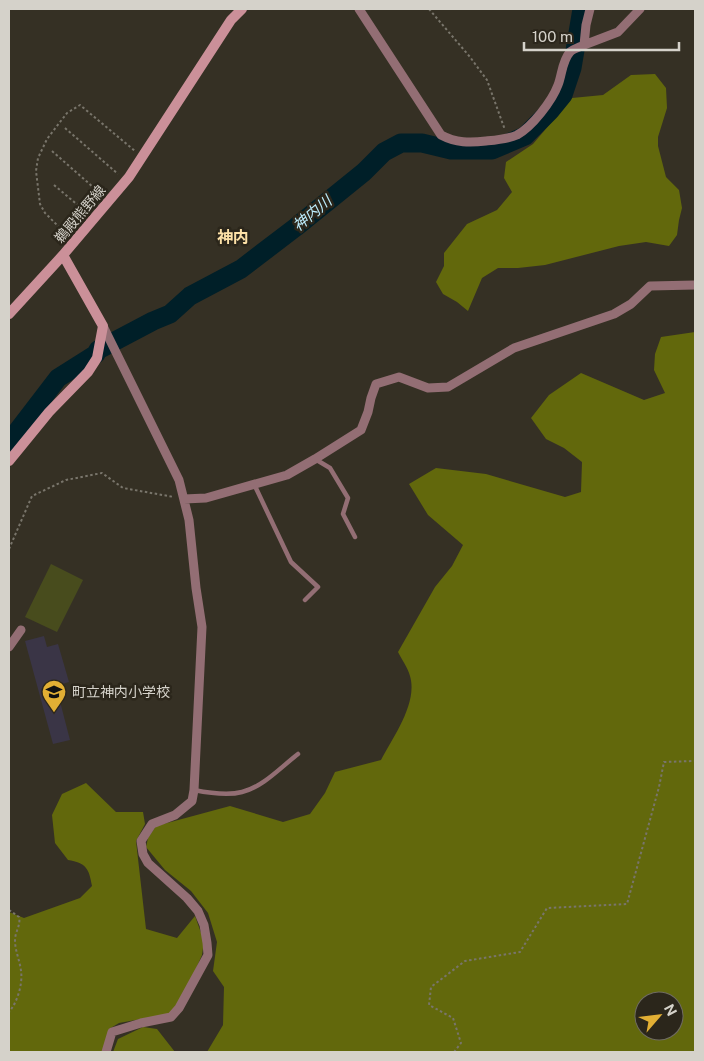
<svg xmlns="http://www.w3.org/2000/svg" width="704" height="1061" viewBox="0 0 704 1061" font-family="'Public Sans','Noto Sans JP',sans-serif">
	<style>
		.education { fill: #3a3546 }
		.green { fill: #484c1d }
		.forest { fill: #62680c; fill-rule: evenodd }
		.lines { fill: none; stroke-linecap: round; stroke-linejoin: round }
		.river { stroke: #001f28; stroke-width: 19 }
		.path { stroke: #79756b; stroke-width: 2; stroke-dasharray: 2.5 2.5; stroke-linecap: butt }
		.lane { stroke: #936e74; stroke-width: 4.5 }
		.street { stroke: #936e74; stroke-width: 9 }
		.secondary { stroke: #cb9099; stroke-width: 10 }
		.labels { text-anchor: middle; dominant-baseline: central; stroke-width: 5; stroke-linejoin: round; paint-order: stroke }
		.street-label { font-size: 14px; fill: #d5d2ca; stroke: #2b261b }
		.poi-label { font-size: 14px; fill: #d5d2ca; stroke: #2b261b; text-anchor: start }
		.water-label { font-size: 15px; font-style: italic; fill: #bdedfd; stroke: #2b261b }
		.quarter-label { font-size: 16px; font-weight: bold; fill: #fde1a7; stroke: #2b261b }
	</style>
	<rect width="100%" height="100%" fill="#353024"/>
	<!-- education -->
	<path class="education" d="M 44,636 L 47,647 L 58,644 L 69,682 L 56,686 L 70,740 L 53,744 L 25,641 Z"/>
	<!-- green -->
	<path class="green" d="M 51,564 L 83,580 L 57,632 L 25,617 Z"/>
	<!-- forest -->
	<path class="forest" d="M 655,74 L 666,88 L 667,108 L 658,137 L 658,146 L 666,177 L 679,190 L 682,208 L 679,220 L 677,235 L 669,246 L 646,242 L 619,246 L 545,265 L 518,268 L 498,268 L 482,278 L 468,311 L 457,302 L 443,294 L 436,282 L 444,266 L 444,253 L 467,224 L 497,210 L 512,192 L 504,178 L 506,162 L 533,144 L 572,98 L 603,95 L 631,75 Z
		M 695,332 L 695,1052 L 207,1052 L 223,1025 L 224,987 L 213,971 L 217,942 L 208,913 L 191,891 L 165,870 L 146,847 L 148,838 L 156,826 L 230,806 L 283,822 L 310,814 L 325,793 L 335,772 L 381,760 C 393,737 418,703 410,676 C 408,668 402,660 398,652 L 435,587 L 452,566 L 463,545 L 428,515 L 409,484 L 436,468 L 486,474 L 565,497 L 581,492 L 582,462 L 564,448 L 546,439 L 531,418 L 549,395 L 581,373 L 644,400 L 665,393 L 654,370 L 655,354 L 661,337 ZM 644,1001 L 674,1001 L 674,1031 L 644,1031 Z
		M 86,783 L 116,812 L 143,812 L 145,824 L 136,841 L 146,929 L 177,938 L 195,916 L 204,941 L 202,955 L 190,982 L 176,1007 L 169,1014 L 119,1023 L 109,1029 L 103,1052 L 9,1052 L 9,912 L 24,918 L 80,898 L 92,886 C 89,868 86,863 68,860 L 55,843 L 52,815 L 62,794 Z
		M 143,1027 L 157,1029 L 175,1052 L 113,1052 L 118,1039 Z"/>
	<g class="lines">
		<!-- river -->
		<path class="river" d="M 9,442 L 58,378 L 96,354 L 98,350 L 153,321 L 170,314 L 190,296 L 241,269 L 296,227 L 364,172 L 384,152 L 401,143 L 422,143 L 451,150 L 492,150 L 525,136 L 550,111 L 563,95 L 572,68 L 582,9"/>
		<!-- path -->
		<path class="path" d="M 429,9 L 470,57 L 487,80 L 505,130
			M 65,128 L 118,174
			M 52,151 L 101,194
			M 54,185 L 86,212
			M 67,235 L 45,213 L 40,204 L 36,171 L 38,158 L 47,139 L 67,113 L 80,105 L 135,151
			M 9,549 L 32,496 L 66,480 L 102,473 L 123,488 L 174,497
			M 9,910 L 19,917 C 21,925 15,932 15,940 C 15,951 20,961 21,971 C 23,984 17,1003 9,1012
			M 454,1052 L 461,1043 L 453,1018 L 429,1005 L 431,987 L 465,961 L 520,952 L 547,908 L 627,904 L 659,787 L 664,762 L 695,761"/>
		<!-- lane -->
		<path class="lane" d="M 315,459 L 330,468 L 348,498 L 343,514 L 355,537
			M 254,484 L 291,562 L 318,587 L 305,600
			M 194,790 C 209,793 227,796 242,792 C 263,787 281,767 298,754"/>
		<!-- street -->
		<path class="street" d="M 359,9 L 441,135 C 456,143 470,143 486,141 C 496,140 508,139 517,135 C 532,127 552,101 558,85 C 562,75 562,61 570,52 C 573,49 580,47 584,45 L 586,25 L 590,9
			M 584,45 L 618,32 L 640,9
			M 103,326 L 179,480 L 189,520 L 196,588 L 202,627 L 194,790 L 192,801 L 175,815 L 152,824 L 141,841 L 143,854 L 148,863 L 187,898 L 198,911 L 204,925 L 207,943 L 208,955 L 179,1008 L 171,1017 L 141,1023 L 112,1032 L 106,1052
			M 184,499 L 206,498 L 287,475 L 315,459 L 361,430 L 368,412 L 371,398 L 376,384 L 399,377 L 428,388 L 448,387 L 514,348 L 614,314 L 631,304 L 650,286 L 695,285
			M 9,647 L 21,630"/>
		<!-- secondary -->
		<path class="secondary" d="M 9,314 L 63,255 L 129,177 L 231,20 L 242,9
			M 9,461 L 49,412 L 88,372 L 97,358 L 103,326 L 63,255"/>
	</g>
	<!-- icons -->
	<defs>
		<symbol id="school-pin" viewBox="-11 -11 22 30"><path d="M0 17L-7.5 6A9.5 9.5 0 1 1 7.5 6Z" fill="#e2af34" stroke="#2b261b"/><path d="M0-5L7-2L0 1L-7-2ZM-4 1L0 2.5L4 1V4Q0 6-4 4Z" fill="#111"/></symbol>
	</defs>
	<g fill-rule="evenodd">
		<use href="#school-pin" x="40" y="678" width="28" height="38"/>
	</g>
	<g class="labels">
		<!-- street labels -->
		<g class="street-label">
			<text transform="translate(80 214) rotate(-50)">鵜殿熊野線</text>
		</g>
		<!-- poi labels -->
		<g class="poi-label">
			<text x="72" y="692">町立神内小学校</text>
		</g>
		<!-- water labels -->
		<g class="water-label">
			<text transform="translate(312 213) rotate(-40)">神内川</text>
		</g>
		<!-- quarter labels -->
		<g class="quarter-label">
			<text x="233" y="237">神内</text>
		</g>
	</g>
	<!-- border -->
	<rect width="704" height="1061" fill="none" stroke="#d5d2ca" stroke-width="20"/>
	<!-- north arrow -->
	<g transform="translate(659 1016) rotate(62)"><circle r="24" fill="#2b261b" stroke="#6f6b61"/>
	<path d="M0-4L9 19L0 12L-9 19Z" fill="#e2af34"/>
	<text y="-8" font-size="14" font-weight="bold" text-anchor="middle" fill="#d5d2ca">N</text>
	</g>
	<!-- scale -->
	<path d="M524 42v8h155v-8" fill="none" stroke="#d5d2ca" stroke-width="2.5"/>
	<text x="532" y="42" font-size="15" fill="#d5d2ca" stroke="#2b261b" stroke-width="4" paint-order="stroke">100 m</text>
</svg>
